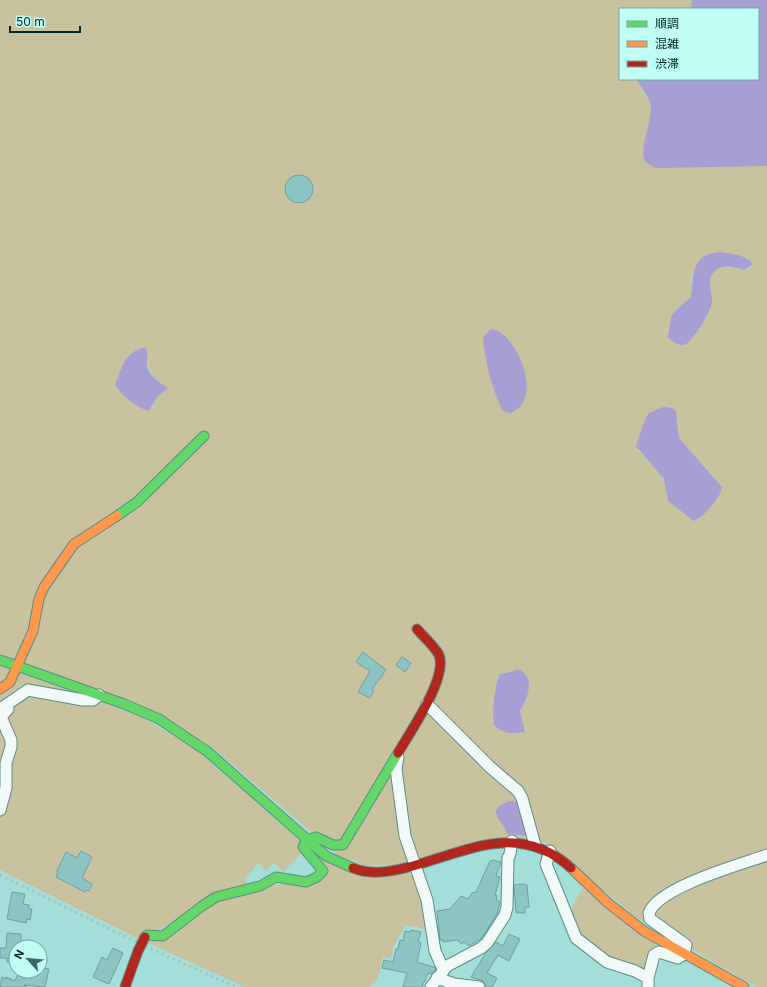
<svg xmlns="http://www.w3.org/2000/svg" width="767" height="987" viewBox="0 0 767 987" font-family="Inter,'Noto Sans JP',sans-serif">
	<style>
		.green { fill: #c8c29e; fill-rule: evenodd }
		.water { fill: #a79ed4 }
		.building { fill: #8dc5c5; stroke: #6ba1a0 }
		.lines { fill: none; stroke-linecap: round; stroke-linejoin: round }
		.street-casing { stroke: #5d8c87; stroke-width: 13 }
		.fast-casing { stroke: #5d8c87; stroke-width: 11 }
		.slow-casing { stroke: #5d8c87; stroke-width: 11 }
		.jam-casing { stroke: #5d8c87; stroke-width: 11 }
		.street { stroke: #f1faf9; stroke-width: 11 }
		.fast { stroke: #63d668; stroke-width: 9 }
		.slow { stroke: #ff974d; stroke-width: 9 }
		.jam { stroke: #b3261e; stroke-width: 9 }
		.rail { stroke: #adbebc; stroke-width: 3; stroke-dasharray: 2 4; stroke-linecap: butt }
		.jam-bridge-casing { stroke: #5d8c87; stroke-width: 11; stroke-linecap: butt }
		.jam-bridge { stroke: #b3261e; stroke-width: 9 }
	</style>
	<rect width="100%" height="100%" fill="#a3dfd8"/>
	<!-- green -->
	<path class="green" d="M 0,0 L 692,0 L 691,9 L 620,9 L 620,79 L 636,79 L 649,100 L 650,109 L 764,167 L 767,166 L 767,987 L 756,987 L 634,916 L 545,842 L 393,865 L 367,865 L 339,856 L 212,747 L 0,654 ZM 747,258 L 752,266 C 743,275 730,263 719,268 C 703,275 714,292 712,304 C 710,315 699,326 694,337 L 671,318 L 675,311 L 691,297 L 692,274 ZM 498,331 L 511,343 L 494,392 L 490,369 ZM 148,354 C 146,371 154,378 167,388 L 158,396 L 152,408 L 145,410 L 117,389 ZM 678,416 L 679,438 L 720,484 L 722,491 L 696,520 L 665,483 L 659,471 L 638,450 ZM 510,672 L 528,698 L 520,711 L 525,732 C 510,735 504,730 493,722 L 497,677 L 500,674 ZM 498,807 L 528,836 L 508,834 L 496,814 Z
		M 0,666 L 139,716 L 192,746 L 299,840 L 303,852 L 283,872 L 274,862 L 266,871 L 258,863 L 244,880 L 251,887 L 190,912 L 141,940 L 0,870 Z
		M 309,852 L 409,874 L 418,878 L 429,930 L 406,925 L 394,945 L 391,958 L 383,957 L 378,979 L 370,987 L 245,987 L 148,943 L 211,903 L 269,886 L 318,879 Z
		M 582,888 L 657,946 L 652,948 L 645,973 L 615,963 L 578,936 L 571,917 L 571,910 Z"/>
	<!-- water -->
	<path class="water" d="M 692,0 L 767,0 L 767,166 L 656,168 L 645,162 C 638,142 656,119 649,100 C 646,93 640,86 636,79 L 758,79 L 758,9 L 691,9 Z
		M 721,252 L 739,255 L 751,261 L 752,265 L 744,270 C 735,268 723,263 715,271 C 705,280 713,291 712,303 C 711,311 692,343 684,345 C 677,345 672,342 668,337 L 671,317 L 675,311 L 691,297 C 694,274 691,253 721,252 Z
		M 490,330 C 512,325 548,400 510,413 L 503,411 C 492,389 485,362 483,338 Z
		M 145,347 C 149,352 147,357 147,363 C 147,375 159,382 168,388 L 158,396 L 149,411 C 137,408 120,395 115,384 C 123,366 124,353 145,347 Z
		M 663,407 L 672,408 L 676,411 L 679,438 L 722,487 C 721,498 704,516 694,521 L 668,501 L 664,479 L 636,446 L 646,417 L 649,413 Z
		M 518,669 C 536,677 528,698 520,711 L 525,732 C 514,734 502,734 494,725 C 492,717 495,680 500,674 L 510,672 Z
		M 509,801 L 519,802 L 529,836 L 507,834 C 503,819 483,811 509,801 Z"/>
	<!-- building -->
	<path class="building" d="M285 189a14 14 0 1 1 28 0a14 14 0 1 1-28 0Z
		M 363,652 L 386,670 L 372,689 L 374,690 L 370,698 L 358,692 L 370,671 L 356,662 Z
		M 402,657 L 411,663 L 405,672 L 396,665 Z
		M 81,851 L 92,857 L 82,878 L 92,884 L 89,891 L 87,890 L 85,892 L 56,877 L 58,872 L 57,871 L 66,852 L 77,858 Z
		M 492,860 L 501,862 L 496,876 L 500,877 L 495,895 L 497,896 L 496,899 L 500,902 L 497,914 L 482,938 L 469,946 L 464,942 L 462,944 L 457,940 L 443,942 L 443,940 L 440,940 L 437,911 L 450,909 L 461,896 L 468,899 L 472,893 L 476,892 L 490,861 L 492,861 Z
		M 523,884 L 527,885 L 529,907 L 525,907 L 525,913 L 516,913 L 514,885 Z
		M 12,892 L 25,894 L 23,904 L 29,905 L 29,909 L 32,909 L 30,920 L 27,919 L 26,923 L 7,919 Z
		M 411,930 L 421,932 L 418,942 L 421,943 L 417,962 L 434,967 L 436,969 L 431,974 L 428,973 L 422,987 L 403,987 L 407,973 L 382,968 L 384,960 L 393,962 L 396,949 L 398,949 L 400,940 L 403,941 L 405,931 L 411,932 Z
		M 7,933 L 21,934 L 21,947 L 16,947 L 16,962 L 7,962 L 7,958 L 0,958 L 0,948 L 6,948 Z
		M 509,934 L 520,939 L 509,961 L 498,955 L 487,973 L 497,978 L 492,987 L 486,987 L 483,981 L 471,977 L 485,954 L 496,942 L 503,946 Z
		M 113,948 L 123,953 L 109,984 L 93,977 L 102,957 L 107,960 Z
		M 40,967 L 49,969 L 45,987 L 24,985 L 27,987 L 0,987 L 2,977 L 6,979 L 6,977 L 15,981 L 19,971 L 40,971 Z"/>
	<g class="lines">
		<defs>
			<path id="street" d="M 427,704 L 490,767 L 518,791 L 522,798 L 535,845
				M 398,757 L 396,769 L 405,836 L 427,900 L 435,951 L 443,969
				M 0,810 L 6,788 L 6,763 L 11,747 L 11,740 L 1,717 L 8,709 L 3,707 L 28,690 L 83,700 L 93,700 L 99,695
				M 550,851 L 546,864 L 576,938 L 607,962 L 635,971 L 648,978 L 648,987
				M 437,978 L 454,984 L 479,987
				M 648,978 L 654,955 L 659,952 L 678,958 L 684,954 L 686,945 L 650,919 L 649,913 C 658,887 742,864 767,855
				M 431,987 L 447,966 L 481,948 L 487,943 L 505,915 L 507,907 L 508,858 L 510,854 L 512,841"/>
			<path id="fast" d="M 117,516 L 137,502 L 204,436
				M 0,660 L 124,704 L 159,719 L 208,752 L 326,856 L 353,868
				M 145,937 L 147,935 L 163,936 L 202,906 L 216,897 L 260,886 L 276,877 L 306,882 L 317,877 L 323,871 L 303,847 L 306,840 L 316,837 L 333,845 L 343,845 L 398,753"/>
			<path id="slow" d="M 0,689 L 10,682 L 33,631 L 39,599 L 44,587 L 74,544 L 117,516
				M 571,868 L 608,903 L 644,931 L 744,987"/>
			<path id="jam" d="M 398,753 C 410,732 448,678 439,655 C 436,648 422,635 417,629
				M 353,868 C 372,876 394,871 413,866 C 469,850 520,822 571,868
				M 125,987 L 138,951"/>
		</defs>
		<!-- street casing -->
		<use href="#street" class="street-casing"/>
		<!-- fast casing -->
		<use href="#fast" class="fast-casing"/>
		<!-- slow casing -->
		<use href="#slow" class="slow-casing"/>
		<!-- jam casing -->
		<use href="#jam" class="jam-casing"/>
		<!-- street -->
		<use href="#street" class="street"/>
		<!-- fast -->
		<use href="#fast" class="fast"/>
		<!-- slow -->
		<use href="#slow" class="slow"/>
		<!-- jam -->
		<use href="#jam" class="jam"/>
		<!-- rail -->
		<path class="rail" d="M 0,875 L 147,947 L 236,987"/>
		<defs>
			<path id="jam-bridge" d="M 138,951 L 145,937"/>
		</defs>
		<!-- jam-bridge casing -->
		<use href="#jam-bridge" class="jam-bridge-casing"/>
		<!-- jam-bridge -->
		<use href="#jam-bridge" class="jam-bridge"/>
	</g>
	<!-- legend -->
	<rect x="619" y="8" width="140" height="72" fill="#c0fdf4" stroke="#74a7a1"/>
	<rect x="627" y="21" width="20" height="6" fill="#63d668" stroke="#74a7a1"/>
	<text x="655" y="28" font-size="12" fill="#022724">順調</text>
	<rect x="627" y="41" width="20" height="6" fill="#ff974d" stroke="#74a7a1"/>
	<text x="655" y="48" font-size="12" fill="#022724">混雑</text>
	<rect x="627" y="61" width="20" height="6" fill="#b3261e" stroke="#74a7a1"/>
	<text x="655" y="68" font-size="12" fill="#022724">渋滞</text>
	<!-- north arrow -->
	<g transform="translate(28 959) rotate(297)"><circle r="19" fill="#c0fdf4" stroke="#74a7a1"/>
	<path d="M0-3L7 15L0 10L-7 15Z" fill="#3a6763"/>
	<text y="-6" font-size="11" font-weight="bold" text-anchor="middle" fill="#022724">N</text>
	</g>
	<!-- scale -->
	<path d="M10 26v6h70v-6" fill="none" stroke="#022724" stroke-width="2"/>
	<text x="16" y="26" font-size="12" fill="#022724" stroke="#c0fdf4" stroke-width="3" paint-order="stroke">50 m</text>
</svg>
